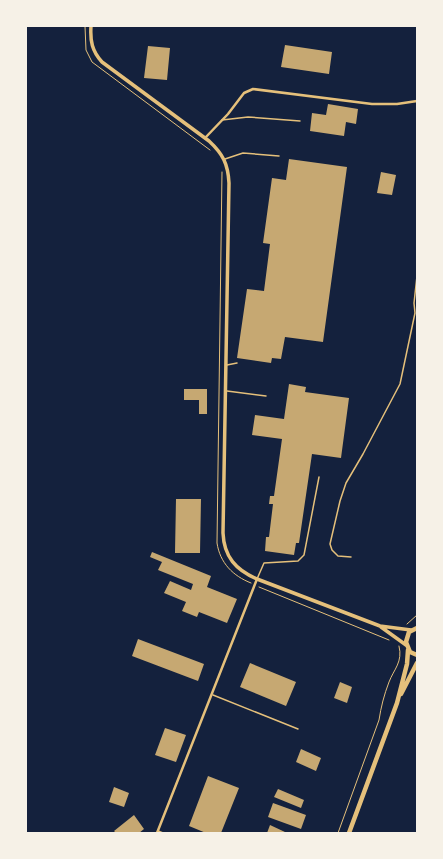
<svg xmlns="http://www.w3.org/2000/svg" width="443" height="859" viewBox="0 0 443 859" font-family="'DejaVu Sans',sans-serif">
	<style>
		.building { fill: #c6a872 }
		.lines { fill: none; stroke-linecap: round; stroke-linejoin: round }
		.path { stroke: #e5c07b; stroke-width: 1 }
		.service { stroke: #e5c07b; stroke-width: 1.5 }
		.minor { stroke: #e5c07b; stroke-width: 2.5 }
		.tertiary { stroke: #e5c07b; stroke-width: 3.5 }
		.primary { stroke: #e5c07b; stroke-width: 4.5 }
	</style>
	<rect width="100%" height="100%" fill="#14213d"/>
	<!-- building -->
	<path class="building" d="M 285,45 L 332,52 L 329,74 L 281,67 Z
		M 148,46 L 170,48 L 167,80 L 144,78 Z
		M 328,104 L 358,109 L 356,124 L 346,122 L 344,136 L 310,131 L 312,113 L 326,115 Z
		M 289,159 L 347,167 L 323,342 L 285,337 L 281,359 L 272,358 L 271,363 L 237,358 L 247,289 L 264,291 L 270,244 L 263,243 L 272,178 L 286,180 Z
		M 381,172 L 396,175 L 392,195 L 377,193 Z
		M 289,384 L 306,387 L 305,392 L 349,398 L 341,458 L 312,454 L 299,543 L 296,543 L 294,555 L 265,551 L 266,537 L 269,537 L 273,504 L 269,504 L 270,496 L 274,496 L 282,439 L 252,435 L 255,415 L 284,419 Z
		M 184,389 L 207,389 L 207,414 L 199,414 L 199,400 L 184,400 Z
		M 176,499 L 201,499 L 200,553 L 175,553 Z
		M 152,552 L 211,576 L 207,587 L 237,599 L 227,623 L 199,612 L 197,617 L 182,611 L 186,602 L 164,593 L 170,581 L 191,590 L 193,584 L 158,570 L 162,562 L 150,557 Z
		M 138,639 L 204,664 L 198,681 L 132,656 Z
		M 250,663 L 296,682 L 286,706 L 240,687 Z
		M 340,682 L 352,687 L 347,703 L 334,698 Z
		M 165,728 L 186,735 L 176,762 L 155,755 Z
		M 301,749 L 321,758 L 316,771 L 296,762 Z
		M 208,776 L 239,788 L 221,833 L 206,833 L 189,826 Z
		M 114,787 L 129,793 L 124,807 L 109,802 Z
		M 278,789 L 304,800 L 301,808 L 274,797 Z
		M 273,803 L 306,815 L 301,829 L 268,817 Z
		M 134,815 L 144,829 L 139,833 L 116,833 L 114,831 Z
		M 270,825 L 285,832 L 284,833 L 267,833 Z"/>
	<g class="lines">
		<!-- path -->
		<path class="path" d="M 85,26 L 86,50 L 92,62 L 210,150
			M 222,172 L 217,543 C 220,563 233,576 251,583
			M 259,587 L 389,640
			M 407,624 L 417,615
			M 338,833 L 379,720 C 381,707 384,695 389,682 C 394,669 403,662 399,646"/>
		<!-- service -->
		<path class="service" d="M 222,120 L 248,117 L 300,121
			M 225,159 L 243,153 L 279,156
			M 227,365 L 237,363
			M 227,391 L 266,396
			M 351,557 L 338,556 L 332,550 L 330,544 L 340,501 L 346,483 L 363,454 L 400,384 L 415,313 L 414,303 L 417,276
			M 257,579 L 264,563 L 298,561 L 304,555 L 319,477
			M 213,695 L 298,729
			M 158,831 L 163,833"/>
		<!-- minor -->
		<path class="minor" d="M 205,138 L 228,114 L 244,93 L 253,89 L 372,104 L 397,104 L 417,101
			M 157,833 L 257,579"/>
		<!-- tertiary -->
		<path class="tertiary" d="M 91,26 C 90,41 92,51 102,62 L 209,141 C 223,154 228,164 229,183 L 223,533 C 224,557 236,570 257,579 L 380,626 L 411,630
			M 381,627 L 406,645"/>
		<!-- primary -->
		<path class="primary" d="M 417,628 L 409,632 L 406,642 L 410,652 L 417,655
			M 401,694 L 417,663
			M 349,833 L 397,703 L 407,664 L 408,650"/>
	</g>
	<!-- border -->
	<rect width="443" height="859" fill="none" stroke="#f6f1e7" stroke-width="54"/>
</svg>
